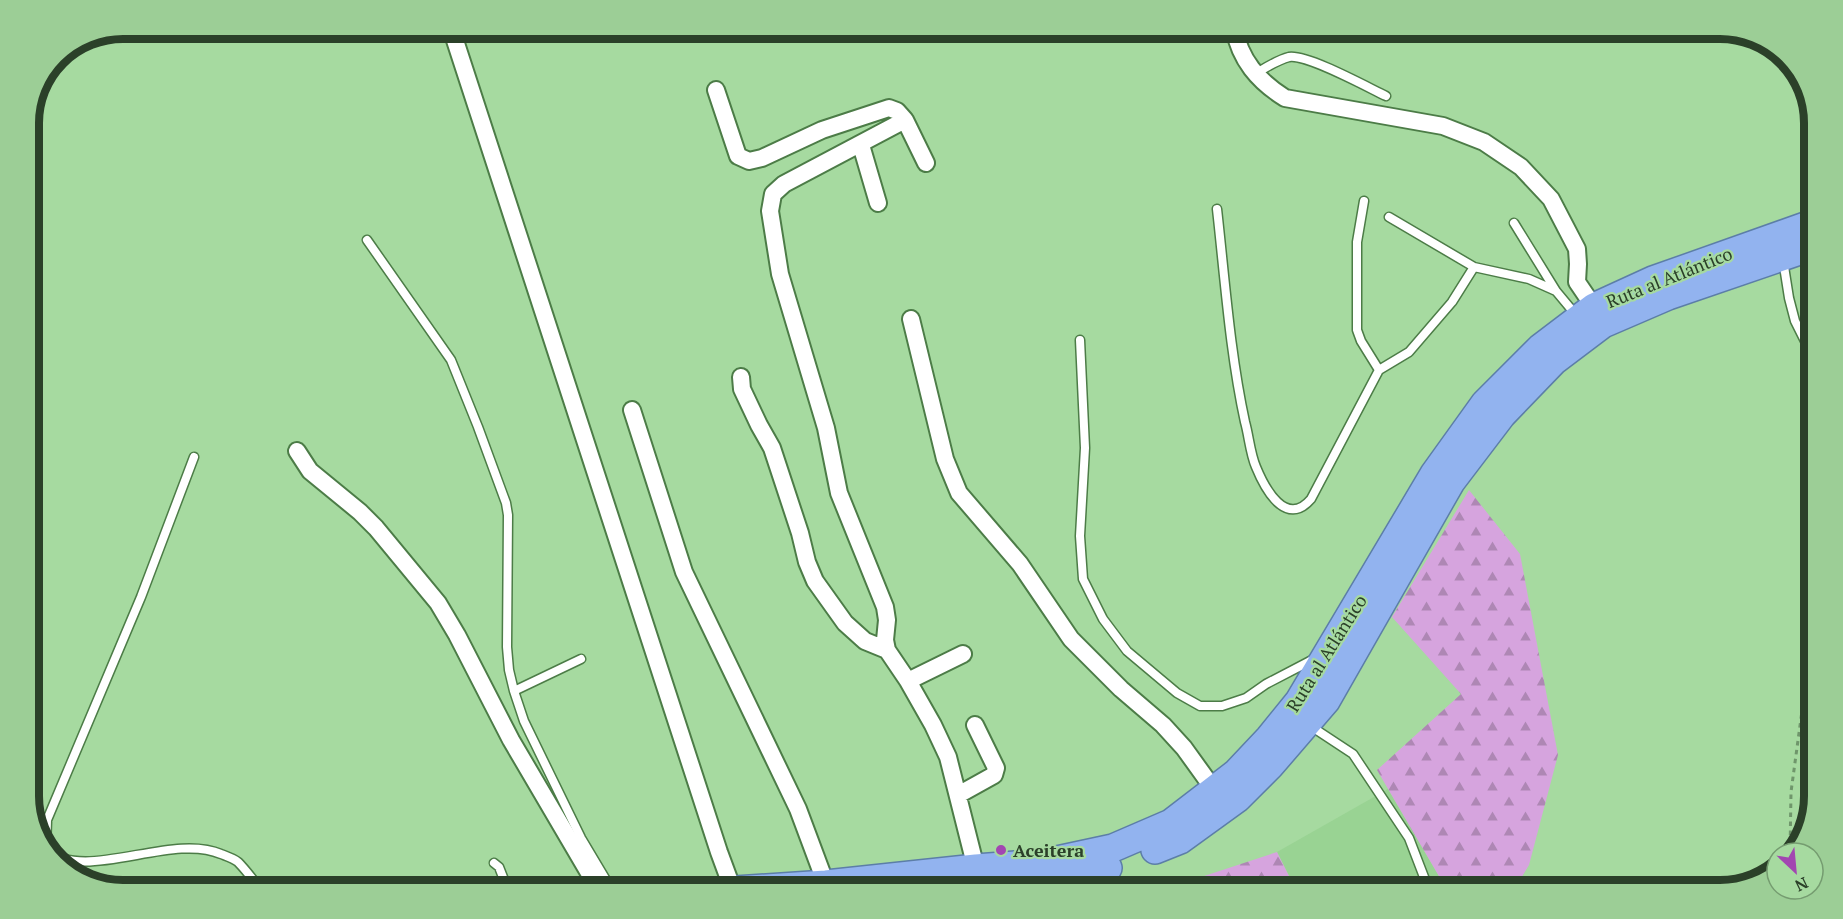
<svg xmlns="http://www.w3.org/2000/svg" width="1843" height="919" viewBox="0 0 1843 919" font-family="'PT Serif',serif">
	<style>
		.built { fill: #99d393 }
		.forest { fill: url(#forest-firs) }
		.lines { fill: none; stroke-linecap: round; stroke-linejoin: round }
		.service-casing { stroke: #4c7c47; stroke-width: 11 }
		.minor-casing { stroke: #4c7c47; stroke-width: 20 }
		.trunk-casing { stroke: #5c7ea7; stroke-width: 30 }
		.path { stroke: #6f966b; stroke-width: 3; stroke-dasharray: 4.5 4.5; stroke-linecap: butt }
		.service { stroke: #fff; stroke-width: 8 }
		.minor { stroke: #fff; stroke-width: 16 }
		.trunk { stroke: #92b3ef; stroke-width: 27 }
		.poi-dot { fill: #a246b1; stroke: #a6daa0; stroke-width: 2 }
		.labels { text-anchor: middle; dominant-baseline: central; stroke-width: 4.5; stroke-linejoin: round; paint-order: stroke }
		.street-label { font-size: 18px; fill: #2b4029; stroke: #a6daa0 }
		.poi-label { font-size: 18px; font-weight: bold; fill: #2b4029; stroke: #a6daa0; text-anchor: start }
		.rim { fill: none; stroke: #2b4029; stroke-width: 8 }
	</style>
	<defs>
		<pattern id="forest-firs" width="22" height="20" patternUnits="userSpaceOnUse" patternTransform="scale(1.5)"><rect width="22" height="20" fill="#d6a4de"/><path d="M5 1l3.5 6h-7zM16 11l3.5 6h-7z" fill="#ae87b4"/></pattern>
	</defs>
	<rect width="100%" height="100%" fill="#a6daa0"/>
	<!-- built -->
	<path class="built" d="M 1388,789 L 1447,890 L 1296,890 L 1277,852 Z"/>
	<!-- forest -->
	<path class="forest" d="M 1469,490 L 1520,554 L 1558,755 L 1529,865 L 1514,890 L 1447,890 L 1377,770 L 1461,694 L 1392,617 Z
		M 1277,852 L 1296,890 L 1193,890 L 1189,881 Z"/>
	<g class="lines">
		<defs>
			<path id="service" d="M 1255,74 C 1265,68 1277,60 1289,57 C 1307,54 1367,87 1386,96
				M 1364,201 L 1357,242 L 1357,330 L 1361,341 L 1379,370
				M 1217,209 C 1225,280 1230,353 1245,422 C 1249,436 1250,453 1256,467 C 1265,489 1286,528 1311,499 L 1379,370 L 1409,352 L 1452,302 L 1474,267
				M 1389,217 L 1474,267 L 1529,279 L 1556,291 L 1576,315
				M 1514,223 L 1556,291
				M 367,240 L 451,360 L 478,427 L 506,503 L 508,515 L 507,647 L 509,670 L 514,691 L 524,721 L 581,838 L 612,890
				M 1783,260 L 1789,298 L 1795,321 L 1814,359
				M 1080,340 L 1085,448 L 1080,536 L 1083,579 L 1103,619 L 1127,651 L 1177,693 L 1200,706 L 1222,706 L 1246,698 L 1266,684 L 1314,659
				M 194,457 L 141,597 L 47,820 L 46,849 C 84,884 171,832 221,854 C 226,856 233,858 238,862 C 246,870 254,881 261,890
				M 514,691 L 581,659
				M 1309,725 L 1353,754 L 1409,838 L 1429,890
				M 494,863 L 499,867 L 508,890"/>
			<path id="minor" d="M 451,28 L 719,852 L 733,890
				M 1234,28 C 1240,60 1258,81 1285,98 L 1443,126 L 1484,142 L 1521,167 L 1551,199 L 1577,249 L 1578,264 L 1577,282 L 1594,307
				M 716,90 L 738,156 L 749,161 L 762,158 L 822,130 L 889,108 L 897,111 L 905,120 L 784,184 L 773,194 L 770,211 L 780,274 L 826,428 L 839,493 L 885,607 L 887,620 L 885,640 L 887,650 L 908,681 L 933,725 L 948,757 L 976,868
				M 905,120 L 926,163
				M 861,145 L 878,203
				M 911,319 L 945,459 L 959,493 L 1020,564 L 1071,639 L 1121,689 L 1163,725 L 1184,748 L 1215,791
				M 741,377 L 742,389 L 759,425 L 772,448 L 800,533 L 807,562 L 815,581 L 845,623 L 865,641 L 887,650
				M 632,410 L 684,572 L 798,809 L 826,884
				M 297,451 L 310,471 L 360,512 L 376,528 L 438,603 L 457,635 L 511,740 L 599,890
				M 908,681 L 963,654
				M 958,795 L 994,775 L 996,768 L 975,725"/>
			<path id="trunk" d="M 1155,850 L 1180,840 L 1238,798 L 1270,766 L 1326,701 L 1451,482 L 1502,415 L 1554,361 L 1603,324 L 1668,296 L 1814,246
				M 735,890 L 826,884 L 976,868 L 1043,863 L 1113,848 L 1171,823 L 1236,773 L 1269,738 L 1299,701 L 1434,474 L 1485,403 L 1540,348 L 1594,307 L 1653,280 L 1814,223
				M 961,890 L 1046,882 L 1108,868"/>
		</defs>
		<!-- service casing -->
		<use href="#service" class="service-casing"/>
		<!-- minor casing -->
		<use href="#minor" class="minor-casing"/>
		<!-- trunk casing -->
		<use href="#trunk" class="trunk-casing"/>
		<!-- path -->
		<path class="path" d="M 1790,853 L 1791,792 L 1807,674 L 1814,656"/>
		<!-- service -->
		<use href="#service" class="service"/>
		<!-- minor -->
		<use href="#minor" class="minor"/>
		<!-- trunk -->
		<use href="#trunk" class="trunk"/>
	</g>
	<!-- markers -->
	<circle class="poi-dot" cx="1001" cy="850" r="6"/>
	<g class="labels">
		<!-- street labels -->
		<g class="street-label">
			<text transform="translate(1669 277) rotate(-22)">Ruta al Atlántico</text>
			<text transform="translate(1326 653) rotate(-58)">Ruta al Atlántico</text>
		</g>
		<!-- poi labels -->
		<g class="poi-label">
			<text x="1013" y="850">Aceitera</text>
		</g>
	</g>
	<!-- crop -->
	<path d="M0 0H1843V919H0ZM123 39H1720A84 84 0 0 1 1804 123V796A84 84 0 0 1 1720 880H123A84 84 0 0 1 39 796V123A84 84 0 0 1 123 39Z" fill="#9cce96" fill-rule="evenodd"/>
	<path class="rim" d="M123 39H1720A84 84 0 0 1 1804 123V796A84 84 0 0 1 1720 880H123A84 84 0 0 1 39 796V123A84 84 0 0 1 123 39Z"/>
	<!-- north arrow -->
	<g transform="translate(1795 871) rotate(154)"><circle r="28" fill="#a6daa0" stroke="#759c70" stroke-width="1.5"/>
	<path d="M0-4.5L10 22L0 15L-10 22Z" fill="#a246b1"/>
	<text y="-9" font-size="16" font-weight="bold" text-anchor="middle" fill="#2b4029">N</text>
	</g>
</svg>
